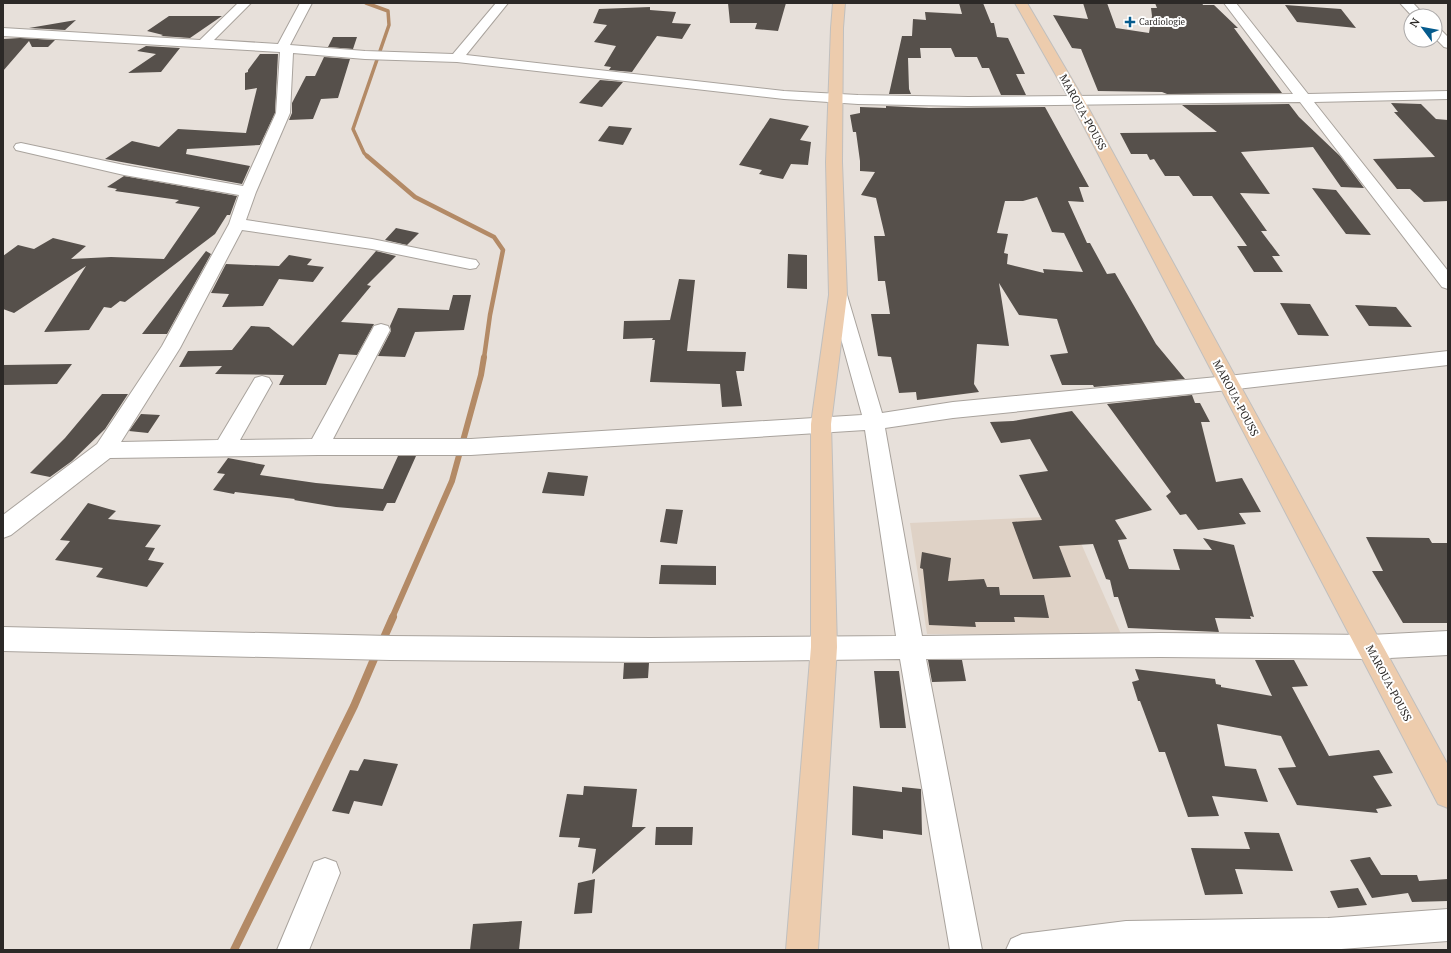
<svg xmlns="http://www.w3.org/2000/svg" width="1451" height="953" viewBox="0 0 1451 953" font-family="'PT Serif',serif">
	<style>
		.built { fill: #dfd2c6 }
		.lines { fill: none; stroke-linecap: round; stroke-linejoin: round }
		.stream-far3 { stroke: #b38a66; stroke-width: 3.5 }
		.stream-far2 { stroke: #b38a66; stroke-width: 4.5 }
		.stream-far1 { stroke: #b38a66; stroke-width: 6 }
		.stream { stroke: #b38a66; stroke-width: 8 }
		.building { fill: #56504b; fill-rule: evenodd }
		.minor-casing { stroke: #a9a39d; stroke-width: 2 }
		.major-casing { stroke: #c0bfbe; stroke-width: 2 }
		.minor { fill: #fff; fill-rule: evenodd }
		.major { fill: #edccad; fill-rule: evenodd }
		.poi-dot { fill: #055b8d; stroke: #fff; stroke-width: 1.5 }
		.labels { text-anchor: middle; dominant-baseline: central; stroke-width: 4; stroke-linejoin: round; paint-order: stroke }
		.far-poi-label { font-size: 9px; fill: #2c2927; stroke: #fff; text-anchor: start }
		.street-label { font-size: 11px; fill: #2c2927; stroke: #fff }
	</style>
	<rect width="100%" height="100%" fill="#e7e0da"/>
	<!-- built -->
	<path class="built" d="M 1069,516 L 1121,634 L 927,634 L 910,523 Z"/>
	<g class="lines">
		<!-- stream-far3 -->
		<path class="stream-far3" d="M 366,3 L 388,11 L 389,25 L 353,129 L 364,153 L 368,157"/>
		<!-- stream-far2 -->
		<path class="stream-far2" d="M 367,156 L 415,197 L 494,237 L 503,250 L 490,315 L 484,358"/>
		<!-- stream-far1 -->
		<path class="stream-far1" d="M 392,618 L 452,481 L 481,375 L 484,357"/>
		<!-- stream -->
		<path class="stream" d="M 382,642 L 393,617
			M 234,950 L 354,706 L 377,652"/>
	</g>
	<!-- building -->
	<path class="building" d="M 728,3 L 786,3 L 778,31 L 755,29 L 757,23 L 730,23 Z
		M 959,3 L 983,3 L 991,23 L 994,23 L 997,37 L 1008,38 L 1025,74 L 1016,74 L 1026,95 L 1001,95 L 989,68 L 982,68 L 977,57 L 955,57 L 951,48 L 920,48 L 921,58 L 908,58 L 909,89 L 911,94 L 889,94 L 902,36 L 912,36 L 913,19 L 926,20 L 925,12 L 962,14 Z
		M 1083,3 L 1107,3 L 1116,28 L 1149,33 L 1152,16 L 1151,8 L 1157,8 L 1155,3 L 1202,3 L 1203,5 L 1214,5 L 1238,28 L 1234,28 L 1282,93 L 1167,94 L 1162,92 L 1098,91 L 1081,49 L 1072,48 L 1053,15 L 1088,19 Z
		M 1285,5 L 1341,9 L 1356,28 L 1297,22 Z
		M 650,7 L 650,10 L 676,12 L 672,23 L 691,24 L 682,39 L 657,36 L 632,72 L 609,70 L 611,67 L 604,66 L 616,46 L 594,42 L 607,25 L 593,23 L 599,9 Z
		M 169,16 L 222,16 L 190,38 L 161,36 L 163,35 L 147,31 Z
		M 76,20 L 65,30 L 29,28 Z
		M 333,37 L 357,37 L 353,49 L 328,47 Z
		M 20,38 L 55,40 L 48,47 L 32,47 L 29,41 L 3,71 L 3,39 Z
		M 146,46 L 180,48 L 161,72 L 128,73 L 156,54 L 137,51 Z
		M 260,54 L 278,54 L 275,113 L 260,145 L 187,149 L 186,154 L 250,166 L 242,184 L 105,159 L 132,141 L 159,147 L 178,129 L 246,133 L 257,88 L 245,90 L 245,73 L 248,72 L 248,70 Z
		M 324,57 L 350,59 L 338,98 L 321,99 L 313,119 L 289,120 L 292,113 L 292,103 L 306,76 L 315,76 Z
		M 600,80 L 623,82 L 602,107 L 579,103 Z
		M 1391,103 L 1421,104 L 1436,119 L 1448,120 L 1448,201 L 1424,202 L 1410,189 L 1397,189 L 1373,159 L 1435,157 L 1394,112 L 1398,112 Z
		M 1289,104 L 1299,117 L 1340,156 L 1364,188 L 1341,187 L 1313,147 L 1241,152 L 1270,194 L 1240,193 L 1267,231 L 1261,231 L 1280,256 L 1272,256 L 1283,272 L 1254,272 L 1237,246 L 1247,246 L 1212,196 L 1193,196 L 1179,176 L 1165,176 L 1154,159 L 1150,160 L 1147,154 L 1131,154 L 1120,133 L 1217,132 L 1182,105 Z
		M 886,106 L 929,108 L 1045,107 L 1089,187 L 1079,187 L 1084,202 L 1068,201 L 1087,243 L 1090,243 L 1107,274 L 1115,273 L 1156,344 L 1185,379 L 1094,387 L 1093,385 L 1062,385 L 1050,355 L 1068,353 L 1057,319 L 1019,315 L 999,283 L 1009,346 L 977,344 L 974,384 L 979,392 L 917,400 L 916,392 L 899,393 L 891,357 L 878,356 L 871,314 L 890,314 L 885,281 L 878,281 L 874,236 L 885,236 L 876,198 L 861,195 L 875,172 L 860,171 L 860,161 L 856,132 L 853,132 L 850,115 L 860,113 L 860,107 L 886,108 ZM 1037,197 L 1052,232 L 1064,233 L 1083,272 L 1043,269 L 1044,273 L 1007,264 L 1008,254 L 1004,253 L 1008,234 L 997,233 L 1005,201 L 1023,201 Z
		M 770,118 L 809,126 L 800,140 L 811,142 L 808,165 L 791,164 L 783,179 L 759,174 L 762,170 L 739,165 Z
		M 609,126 L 632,128 L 623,145 L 598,141 Z
		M 124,176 L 237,196 L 230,215 L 227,215 L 215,234 L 125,302 L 120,301 L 111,308 L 104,307 L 89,330 L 44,332 L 86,266 L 14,313 L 3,309 L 3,256 L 18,245 L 34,249 L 53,238 L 86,246 L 71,259 L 111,257 L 164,259 L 200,207 L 175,203 L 179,200 L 115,191 L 117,189 L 107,187 Z
		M 1312,188 L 1336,190 L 1371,235 L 1346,234 Z
		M 396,228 L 419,233 L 407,245 L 385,240 Z
		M 206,251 L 211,254 L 167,334 L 142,334 Z
		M 376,251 L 396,256 L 367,285 L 371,286 L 341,322 L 374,324 L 357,355 L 339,354 L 326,385 L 279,385 L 284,375 L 215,374 L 222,366 L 179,367 L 188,351 L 232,350 L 251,326 L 269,327 L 293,346 Z
		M 788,254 L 807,255 L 807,289 L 787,288 Z
		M 289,255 L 312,259 L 307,265 L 324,267 L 313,282 L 279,279 L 263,306 L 222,307 L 229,294 L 211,293 L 226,264 L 279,266 Z
		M 679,279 L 695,280 L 687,351 L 746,352 L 744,371 L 736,371 L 742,406 L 722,407 L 720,384 L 650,382 L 655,340 L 652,340 L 653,338 L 623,339 L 624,321 L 670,320 Z
		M 453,295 L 471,295 L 464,330 L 415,332 L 405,357 L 378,356 L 391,331 L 390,326 L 398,308 L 449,310 Z
		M 1280,303 L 1310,304 L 1329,336 L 1298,335 Z
		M 1355,305 L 1396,307 L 1412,327 L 1369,326 Z
		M 72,364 L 57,384 L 3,385 L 3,365 Z
		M 102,394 L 128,394 L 105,429 L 72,461 L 50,477 L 30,473 L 65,438 Z
		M 1192,395 L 1195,403 L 1200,403 L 1210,422 L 1201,422 L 1216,482 L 1242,478 L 1261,512 L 1239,513 L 1246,524 L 1198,530 L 1186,514 L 1180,515 L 1166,496 L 1171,492 L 1107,404 Z
		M 1072,411 L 1152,510 L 1115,520 L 1127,539 L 1118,540 L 1129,569 L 1180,570 L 1173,549 L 1212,550 L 1203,538 L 1234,545 L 1254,617 L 1250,616 L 1251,619 L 1215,618 L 1219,632 L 1128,628 L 1118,597 L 1114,597 L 1110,580 L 1106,579 L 1093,544 L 1059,546 L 1071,577 L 1033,579 L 1012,522 L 1042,520 L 1019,475 L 1048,471 L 1030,439 L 1001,443 L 990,422 L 1013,421 Z
		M 141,414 L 160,415 L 148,433 L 129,431 Z
		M 398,456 L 416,456 L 395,503 L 387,503 L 383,511 L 336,507 L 294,500 L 295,499 L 235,492 L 234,494 L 213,490 L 225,474 L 217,473 L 228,458 L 265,465 L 260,475 L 316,483 L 383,489 Z
		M 548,472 L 588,476 L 584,496 L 542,493 Z
		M 88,503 L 116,511 L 108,519 L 161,525 L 145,547 L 155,548 L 148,560 L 164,563 L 147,587 L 96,577 L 103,568 L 55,560 L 70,541 L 60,540 Z
		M 666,509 L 683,510 L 677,544 L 660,542 Z
		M 1366,537 L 1429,538 L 1432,543 L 1448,543 L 1448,623 L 1403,623 L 1372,571 L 1383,571 Z
		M 922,552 L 951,558 L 948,581 L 984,579 L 987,587 L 999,587 L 1000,595 L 1044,595 L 1049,618 L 1014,617 L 1015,622 L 975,622 L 976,627 L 929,625 L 923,569 L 920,568 Z
		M 661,565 L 716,566 L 716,585 L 659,584 Z
		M 928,660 L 962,660 L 966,681 L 932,682 Z
		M 1255,660 L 1294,660 L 1308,686 L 1292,687 L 1329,756 L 1379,750 L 1393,773 L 1373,776 L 1392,806 L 1376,809 L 1378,813 L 1297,805 L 1278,768 L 1296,767 L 1281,736 L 1217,724 L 1225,766 L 1256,769 L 1268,802 L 1212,796 L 1219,816 L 1188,817 L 1165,752 L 1159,752 L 1140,701 L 1138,701 L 1132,682 L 1139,680 L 1135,669 L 1215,679 L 1216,684 L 1221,685 L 1221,687 L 1272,696 Z
		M 624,663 L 649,663 L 648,678 L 623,679 Z
		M 874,671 L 899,671 L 906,728 L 880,728 Z
		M 364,759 L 398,764 L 382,806 L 354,801 L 349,814 L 332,811 L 350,770 L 358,771 Z
		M 584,786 L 637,789 L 632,827 L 646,827 L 592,874 L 596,849 L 578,847 L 580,838 L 559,837 L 567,794 L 583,795 Z
		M 853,786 L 902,792 L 902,787 L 921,789 L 922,835 L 883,830 L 883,839 L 852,835 Z
		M 656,827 L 693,827 L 692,845 L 655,845 Z
		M 1244,832 L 1279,833 L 1293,871 L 1235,869 L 1243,894 L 1205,895 L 1191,848 L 1250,849 Z
		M 1370,857 L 1381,875 L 1417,875 L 1419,881 L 1448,879 L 1448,901 L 1412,902 L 1408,893 L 1372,898 L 1350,860 Z
		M 595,879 L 592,913 L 574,914 L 578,883 Z
		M 1358,888 L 1367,905 L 1338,908 L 1330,891 Z
		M 522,921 L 519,950 L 470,950 L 473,924 Z"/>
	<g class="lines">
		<defs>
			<path id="minor" d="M 238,3 L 251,3 L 214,40 L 278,44 L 300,3 L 312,3 L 290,45 L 365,51 L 453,54 L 496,3 L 508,3 L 466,55 L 784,91 L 858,95 L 968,97 L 1293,94 L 1224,3 L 1236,3 L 1308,94 L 1448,91 L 1448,99 L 1314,102 L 1448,271 L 1448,289 L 1442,287 L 1300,102 L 968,106 L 858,104 L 784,99 L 457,62 L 365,59 L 293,53 L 290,113 L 256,192 L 246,220 L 372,239 L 470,259 L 476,260 L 479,264 L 476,268 L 470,269 L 372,249 L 242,230 L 180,348 L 121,442 L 218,440 L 255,378 L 262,376 L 269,378 L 272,383 L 240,440 L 312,439 L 372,330 L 374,326 L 381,324 L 388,326 L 390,330 L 333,439 L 471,439 L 862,415 L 829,295 L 832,291 L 838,289 L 844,291 L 847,295 L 882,413 L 953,402 L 1228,376 L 1448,351 L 1448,365 L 1228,390 L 953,418 L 885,428 L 922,636 L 1160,633 L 1370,635 L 1448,631 L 1448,655 L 1370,659 L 1160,657 L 926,659 L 982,950 L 950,950 L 900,659 L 651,662 L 390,660 L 3,651 L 3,627 L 390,636 L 651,638 L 896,636 L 865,430 L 471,455 L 318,455 L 110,458 L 11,535 L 3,538 L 3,515 L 97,444 L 162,346 L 229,224 L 239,195 L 124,175 L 16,150 L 14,147 L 16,144 L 21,143 L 124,165 L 243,186 L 276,113 L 280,52 L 3,36 L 3,28 L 200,40 Z
				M 1400,3 L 1413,3 L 1425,16 L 1412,16 Z
				M 1435,27 L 1439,28 L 1448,37 L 1448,48 L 1444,47 L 1435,38 Z
				M 325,858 L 336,862 L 340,873 L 309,950 L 277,950 L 314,862 Z
				M 1448,909 L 1448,941 L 1328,950 L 1006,950 L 1011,939 L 1022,934 L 1126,921 L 1328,918 Z"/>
			<path id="major" d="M 833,3 L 845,3 L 843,28 L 842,162 L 847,295 L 831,424 L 837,647 L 818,950 L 786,950 L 811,647 L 811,424 L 829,295 L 826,162 L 831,28 Z
				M 1015,3 L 1027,3 L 1084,100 L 1448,765 L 1448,808 L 1438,804 L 1070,100 Z"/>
		</defs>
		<!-- minor casing -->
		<use href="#minor" class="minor-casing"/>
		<!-- major casing -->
		<use href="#major" class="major-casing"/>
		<!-- minor -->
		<use href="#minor" class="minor"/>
		<!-- major -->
		<use href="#major" class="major"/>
	</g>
	<!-- markers -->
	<path class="poi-dot" d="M1128 16h4v4h4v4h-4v4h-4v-4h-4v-4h4z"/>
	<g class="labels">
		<!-- far-poi labels -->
		<g class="far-poi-label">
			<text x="1139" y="22">Cardiologie</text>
		</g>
		<!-- street labels -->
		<g class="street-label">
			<text transform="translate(1083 112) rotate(61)">MAROUA-POUSS</text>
			<text transform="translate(1236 398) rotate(62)">MAROUA-POUSS</text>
			<text transform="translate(1389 683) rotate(62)">MAROUA-POUSS</text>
		</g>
	</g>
	<!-- border -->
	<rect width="1451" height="953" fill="none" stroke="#2c2927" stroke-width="8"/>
	<!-- north arrow -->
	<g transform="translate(1423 28) rotate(302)"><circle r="19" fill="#ffffff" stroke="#aba9a9"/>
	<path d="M0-3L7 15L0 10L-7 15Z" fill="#055b8d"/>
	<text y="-6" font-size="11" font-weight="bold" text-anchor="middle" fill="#2c2927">N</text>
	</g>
</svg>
